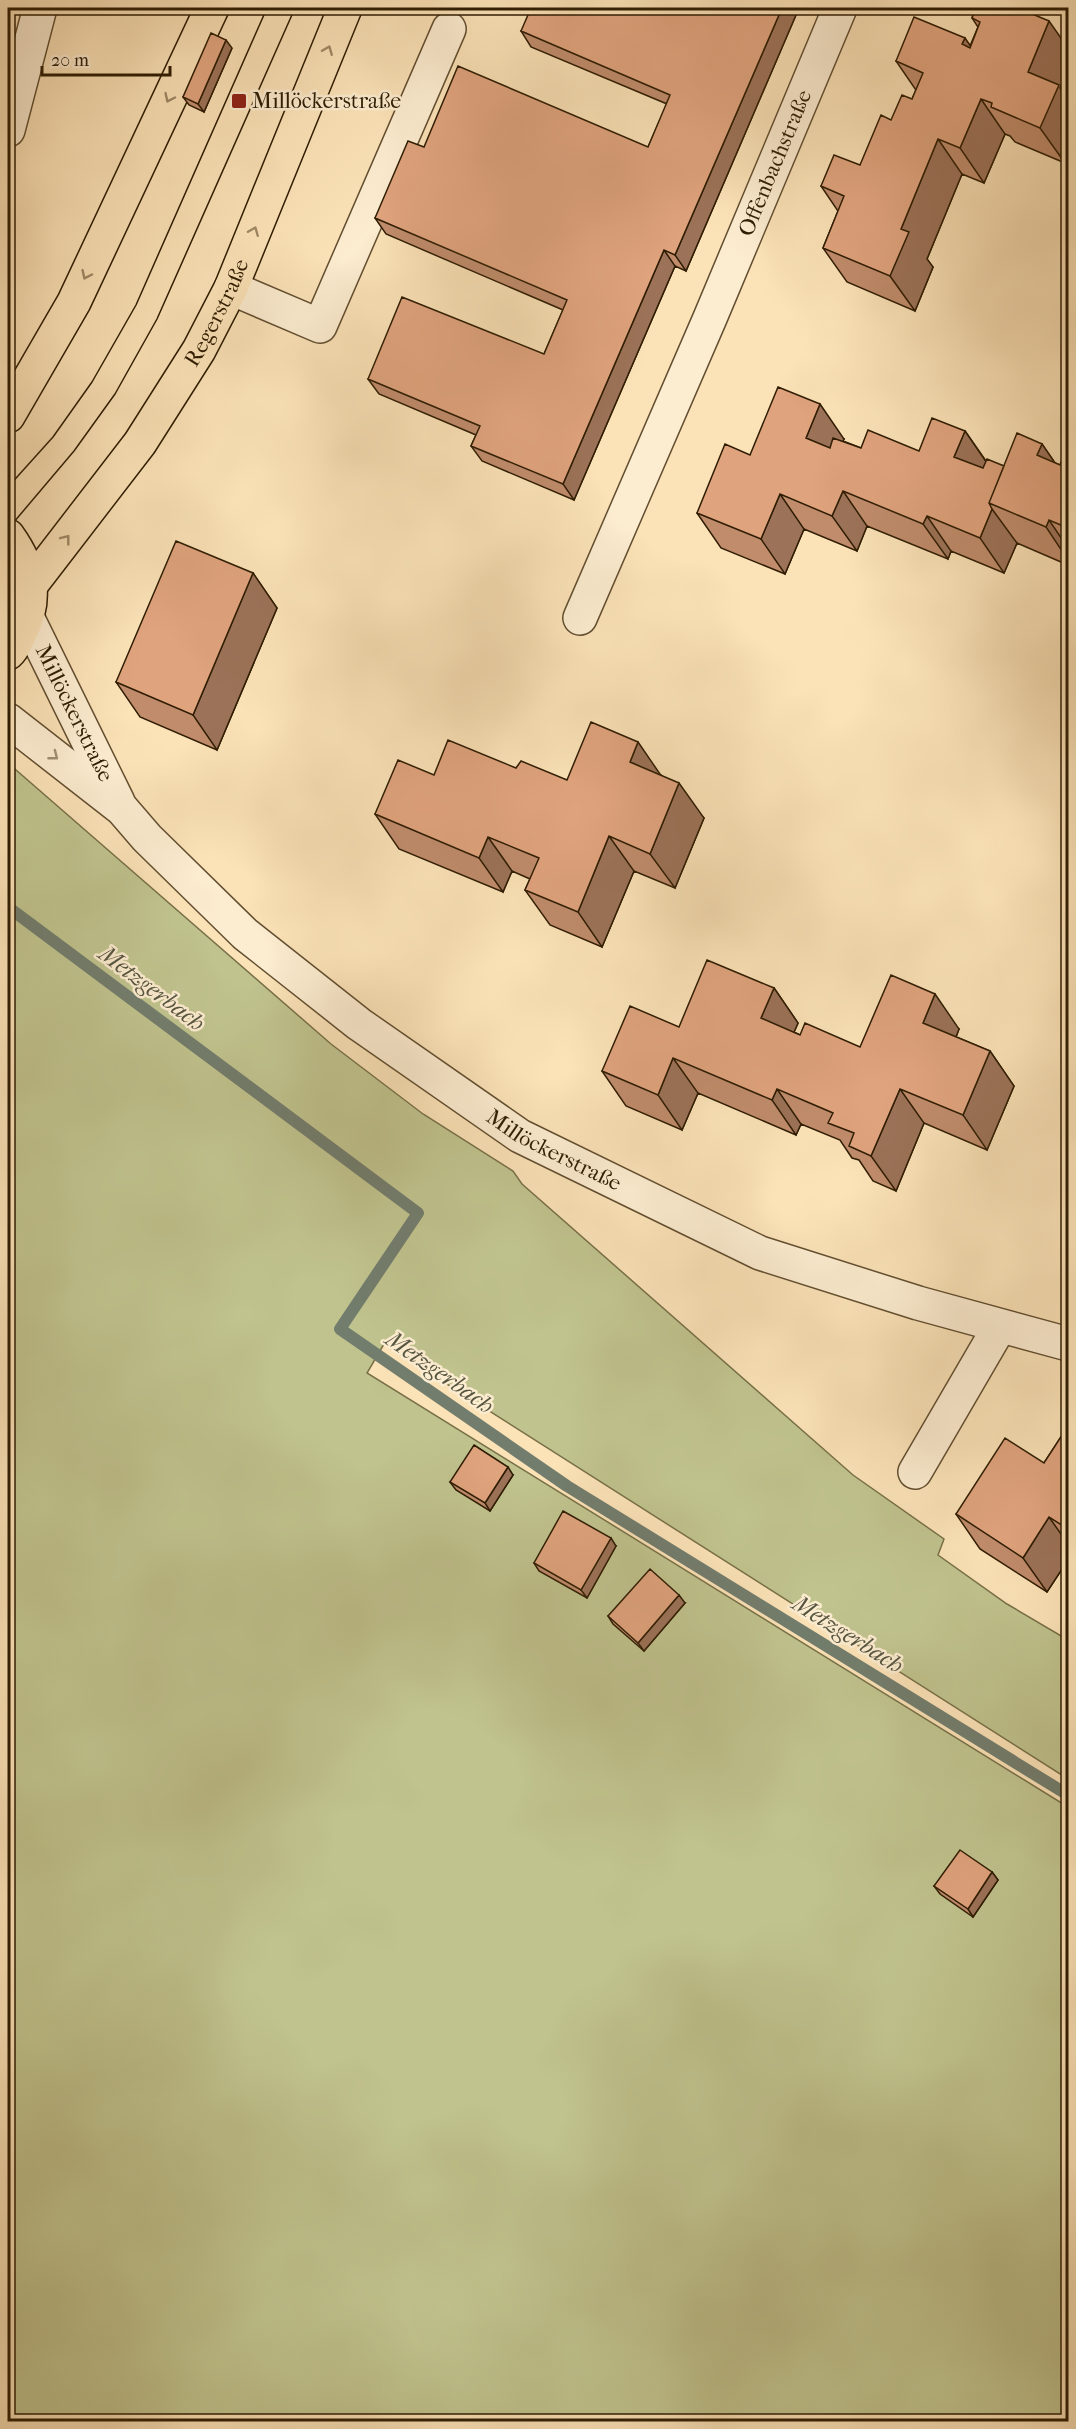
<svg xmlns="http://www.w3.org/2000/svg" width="1076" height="2429" viewBox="0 0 1076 2429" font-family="'IM FELL French Canon',serif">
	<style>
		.green { fill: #c0c38e; stroke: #787048; stroke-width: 1.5 }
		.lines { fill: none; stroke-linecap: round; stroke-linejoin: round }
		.stream { stroke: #727d6d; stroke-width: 12 }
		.minor-casing { stroke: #624e30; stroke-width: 36 }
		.major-casing { stroke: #2f1d03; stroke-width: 36 }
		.minor { stroke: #fcecd0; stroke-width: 33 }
		.major { stroke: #fbe2b7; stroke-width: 33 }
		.tram { stroke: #2f1d03; stroke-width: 1.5 }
		.wall { fill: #c08c6c; stroke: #2f1d03; stroke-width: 1.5 }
		.shaded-wall { fill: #9c7258; stroke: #2f1d03; stroke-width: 1.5 }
		.building { fill: #dfa37d; stroke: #2f1d03; stroke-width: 1.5 }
		.oneway { stroke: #9f8966 }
		.oneway2 { stroke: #a08f74 }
		.poi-dot { fill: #8f2418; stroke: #fcecd0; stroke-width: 2 }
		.labels { text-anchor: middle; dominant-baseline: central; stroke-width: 5; stroke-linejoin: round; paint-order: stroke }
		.poi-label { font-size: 22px; fill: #2f1d03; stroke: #fcecd0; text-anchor: start }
		.street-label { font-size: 22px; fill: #2f1d03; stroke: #fcecd0 }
		.water-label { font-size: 24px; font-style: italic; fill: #565541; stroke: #fcecd0 }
	</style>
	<rect width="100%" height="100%" fill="#fbe2b7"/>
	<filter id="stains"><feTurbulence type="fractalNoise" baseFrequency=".00333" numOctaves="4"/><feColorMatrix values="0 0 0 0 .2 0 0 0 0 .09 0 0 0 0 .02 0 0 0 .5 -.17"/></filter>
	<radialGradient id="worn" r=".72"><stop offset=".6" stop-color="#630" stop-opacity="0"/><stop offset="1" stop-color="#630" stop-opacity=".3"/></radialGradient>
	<!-- green -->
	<path class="green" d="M 8,763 L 331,1044 L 423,1114 L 513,1171 L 522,1184 L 853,1475 L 944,1539 L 938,1555 L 1007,1604 L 1068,1640 L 1068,1779 L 384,1344 L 367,1373 L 1068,1807 L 1068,2421 L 8,2421 Z"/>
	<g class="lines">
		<!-- stream -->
		<path class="stream" d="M 8,907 L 418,1213 L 340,1329 L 567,1486 L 1068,1795"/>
		<defs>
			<g id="minor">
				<path d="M 8,130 L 40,8"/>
				<path d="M 231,288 L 320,326 L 449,29"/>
				<path id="s1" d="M 580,618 L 710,318 L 840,8"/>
				<path id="s2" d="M 28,619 L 118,802"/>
				<path id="s3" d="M 8,720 L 122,809 L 147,838 L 245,934 L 359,1024 L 520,1136 L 760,1253 L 918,1303 L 1068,1344"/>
				<path d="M 915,1472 L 1000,1326"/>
			</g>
			<g id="major">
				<path d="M 8,416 L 74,302 L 212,8"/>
				<path d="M 8,536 C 30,567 39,597 20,633 C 16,640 14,648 8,653"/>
				<path id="s4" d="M 30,586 L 140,443 L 199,350 L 231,288 L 345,8"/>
			</g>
		</defs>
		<!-- minor casing -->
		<use href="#minor" class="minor-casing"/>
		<!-- major casing -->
		<use href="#major" class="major-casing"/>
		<!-- minor -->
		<use href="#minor" class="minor"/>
		<!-- major -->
		<use href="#major" class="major"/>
		<!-- tram -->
		<path class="tram" d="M 8,487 L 53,437 L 92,382 L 136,305 L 267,8
			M 8,529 L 74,451 L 115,394 L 157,319 L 295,8"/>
	</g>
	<!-- wall -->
	<path class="wall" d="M 799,8 L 686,271 L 675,266 L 574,500 L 482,461 L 471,446 L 476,435 L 379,394 L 368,379 L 544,354 L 563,310 L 386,234 L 375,218 L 424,147 L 648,147 L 667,104 L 531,47 L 521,31 Z
		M 976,8 L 1060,88 L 1065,163 L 1015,142 L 1010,136 L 1005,134 L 984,183 L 962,174 L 927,259 L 933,267 L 915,311 L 847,282 L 823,248 L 838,211 L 821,186 L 860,165 L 891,120 L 912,99 L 916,90 L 896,61 L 970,46 L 978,27 L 972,18 Z
		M 232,48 L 204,112 L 189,105 L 183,97 Z
		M 965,431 L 986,461 L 1004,466 L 1042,444 L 1055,463 L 1060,465 L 1068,445 L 1068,565 L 1017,543 L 1004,573 L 951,551 L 948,559 L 867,526 L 857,551 L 804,529 L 785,574 L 721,548 L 697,513 L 750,455 L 844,439 L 843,441 L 861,448 L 919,451 Z
		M 253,573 L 277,608 L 217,750 L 140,717 L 116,682 Z
		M 516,768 L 567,780 L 661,775 L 704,818 L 675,888 L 634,871 L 602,947 L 550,925 L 525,890 L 530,879 L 512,871 L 503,892 L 399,849 L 375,814 L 434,775 Z
		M 774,988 L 798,1023 L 794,1032 L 800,1035 L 860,1047 L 959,1029 L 956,1037 L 990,1051 L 1014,1086 L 987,1150 L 924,1123 L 896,1191 L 873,1181 L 859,1160 L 852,1158 L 840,1140 L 801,1124 L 796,1135 L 698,1093 L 682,1130 L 626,1106 L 602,1071 L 679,1027 Z
		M 1068,1426 L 1068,1560 L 1047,1592 L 980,1549 L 956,1514 L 1044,1463 Z
		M 513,1475 L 490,1511 L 456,1490 L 450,1482 Z
		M 616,1546 L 587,1598 L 539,1571 L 534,1563 Z
		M 685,1603 L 644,1651 L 613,1624 L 608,1616 Z
		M 992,1872 L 998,1880 L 973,1917 L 940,1894 L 934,1886 Z"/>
	<!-- shaded-wall -->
	<path class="shaded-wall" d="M 782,8 L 799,8 L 686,271 L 675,255 Z
		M 1049,21 L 1068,48 L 1068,68 L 1060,88 L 1068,99 L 1068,154 L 1065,163 L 1040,128 L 1028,72 Z
		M 965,38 L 989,73 L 962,44 Z
		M 226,40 L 232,48 L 204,112 L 198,104 Z
		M 981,99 L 1005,134 L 984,183 L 960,148 Z
		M 938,139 L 962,174 L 927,259 L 933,267 L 915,311 L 890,276 L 901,229 Z
		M 664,250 L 675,266 L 574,500 L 563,484 Z
		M 820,404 L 844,439 L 830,473 L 806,438 Z
		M 965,431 L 989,466 L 979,492 L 954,457 Z
		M 1042,444 L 1068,482 L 1037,455 Z
		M 843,491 L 867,526 L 857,551 L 832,516 Z
		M 780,494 L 804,529 L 785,574 L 761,539 Z
		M 992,509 L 1017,543 L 1004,573 L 980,538 Z
		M 927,516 L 951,551 L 948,559 L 923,524 Z
		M 1049,520 L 1068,548 L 1068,560 L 1046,527 Z
		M 253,573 L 277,608 L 217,750 L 193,715 Z
		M 638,742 L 662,777 L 630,762 Z
		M 679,783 L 704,818 L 675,888 L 650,854 Z
		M 609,836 L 634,871 L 602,947 L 578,912 Z
		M 488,837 L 512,871 L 503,892 L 479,858 Z
		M 774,988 L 798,1023 L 785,1053 L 761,1018 Z
		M 935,994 L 959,1029 L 948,1058 L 923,1023 Z
		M 990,1051 L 1014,1086 L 987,1150 L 963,1115 Z
		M 673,1058 L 698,1093 L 682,1130 L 658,1095 Z
		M 777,1089 L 801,1124 L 796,1135 L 772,1100 Z
		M 900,1089 L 924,1123 L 896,1191 L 871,1156 Z
		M 508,1467 L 513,1475 L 490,1511 L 485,1503 Z
		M 1049,1517 L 1068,1544 L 1068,1560 L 1047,1592 L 1023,1558 Z
		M 611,1538 L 616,1546 L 587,1598 L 581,1590 Z
		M 679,1595 L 685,1603 L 644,1651 L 638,1643 Z
		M 992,1872 L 998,1880 L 973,1917 L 968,1909 Z"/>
	<!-- building -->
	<path class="building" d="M 531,8 L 782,8 L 675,255 L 664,250 L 563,484 L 471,446 L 480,426 L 368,379 L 402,297 L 544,354 L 567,300 L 375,218 L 408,141 L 424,147 L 458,66 L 648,147 L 670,95 L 521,31 Z
		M 976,8 L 1018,8 L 1049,21 L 1028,72 L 1059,85 L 1040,128 L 991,107 L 992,103 L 981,99 L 960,148 L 938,139 L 901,229 L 909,232 L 890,276 L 823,248 L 844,196 L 821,186 L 834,155 L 860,165 L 881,115 L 891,120 L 902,95 L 912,99 L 923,73 L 896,61 L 914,17 L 965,38 L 962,44 L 970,48 L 980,22 L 972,18 Z
		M 211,33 L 226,40 L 198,104 L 183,97 Z
		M 778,387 L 820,404 L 806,438 L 830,448 L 833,438 L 861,448 L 868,430 L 919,451 L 932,418 L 965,431 L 954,457 L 983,468 L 987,459 L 1004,466 L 989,503 L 992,509 L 980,538 L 927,516 L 923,524 L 843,491 L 832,516 L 780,494 L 761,539 L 697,513 L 725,444 L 750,455 Z
		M 1017,433 L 1042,444 L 1037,455 L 1060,465 L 1068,445 L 1068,528 L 1049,520 L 1046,527 L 989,503 Z
		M 176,541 L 253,573 L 193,715 L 116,682 Z
		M 591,722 L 638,742 L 630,762 L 679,783 L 650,854 L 609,836 L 578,912 L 525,890 L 539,858 L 488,837 L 479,858 L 375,814 L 398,760 L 434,775 L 448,740 L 516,768 L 521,761 L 567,780 Z
		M 707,960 L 774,988 L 761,1018 L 800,1035 L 805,1023 L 860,1047 L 891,975 L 935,994 L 923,1023 L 990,1051 L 963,1115 L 900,1089 L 871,1156 L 849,1146 L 854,1133 L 828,1123 L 833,1113 L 777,1089 L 772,1100 L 673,1058 L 658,1095 L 602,1071 L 630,1006 L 679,1027 Z
		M 1068,1426 L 1068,1529 L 1049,1517 L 1023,1558 L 956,1514 L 1005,1438 L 1044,1463 Z
		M 474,1445 L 508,1467 L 485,1503 L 450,1482 Z
		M 563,1511 L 611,1538 L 581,1590 L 534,1563 Z
		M 650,1569 L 679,1595 L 638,1643 L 608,1616 Z
		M 960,1850 L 992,1872 L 968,1909 L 934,1886 Z"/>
	<!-- one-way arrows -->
	<defs><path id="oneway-chevron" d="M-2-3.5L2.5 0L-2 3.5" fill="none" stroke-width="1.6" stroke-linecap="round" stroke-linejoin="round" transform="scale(1.5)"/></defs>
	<g class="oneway">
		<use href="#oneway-chevron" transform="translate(328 50) rotate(-68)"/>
		<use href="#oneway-chevron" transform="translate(169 98) rotate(115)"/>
		<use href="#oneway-chevron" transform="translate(254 231) rotate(-68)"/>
		<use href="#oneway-chevron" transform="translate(86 275) rotate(115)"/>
		<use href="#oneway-chevron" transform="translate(66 539) rotate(-52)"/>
	</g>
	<use class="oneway2" href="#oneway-chevron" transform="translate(54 756) rotate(38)"/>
	<!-- markers -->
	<rect class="poi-dot" x="231" y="93" width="16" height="16" rx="3"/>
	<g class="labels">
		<!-- poi labels -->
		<g class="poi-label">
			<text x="252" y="101">Millöckerstraße</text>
		</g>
		<!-- street labels -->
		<g class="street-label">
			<text stroke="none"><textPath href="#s1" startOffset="495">Offenbachstraße</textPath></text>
			<text stroke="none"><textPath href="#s4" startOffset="332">Regerstraße</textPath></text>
			<text stroke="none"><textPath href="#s2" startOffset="105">Millöckerstraße</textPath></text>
			<text stroke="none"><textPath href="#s3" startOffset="698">Millöckerstraße</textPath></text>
		</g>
		<!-- water labels -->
		<g class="water-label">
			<text transform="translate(152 988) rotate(37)">Metzgerbach</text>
			<text transform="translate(440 1372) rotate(35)">Metzgerbach</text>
			<text transform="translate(848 1634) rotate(32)">Metzgerbach</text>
		</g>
	</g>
	<!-- margin -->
	<rect width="1076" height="2429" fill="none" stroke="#fbe2b7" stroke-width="30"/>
	<rect x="9" y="9" width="1058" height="2411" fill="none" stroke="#2f1d03" stroke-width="3"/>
	<rect x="15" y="15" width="1046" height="2399" fill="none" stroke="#2f1d03" stroke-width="1.5"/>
	<!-- scale -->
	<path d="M42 66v9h128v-9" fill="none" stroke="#2f1d03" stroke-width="3"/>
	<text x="51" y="66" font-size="18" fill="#2f1d03" stroke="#fcecd0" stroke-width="4.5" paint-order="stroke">20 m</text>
	<rect width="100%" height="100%" filter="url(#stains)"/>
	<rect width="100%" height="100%" fill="url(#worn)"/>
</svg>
